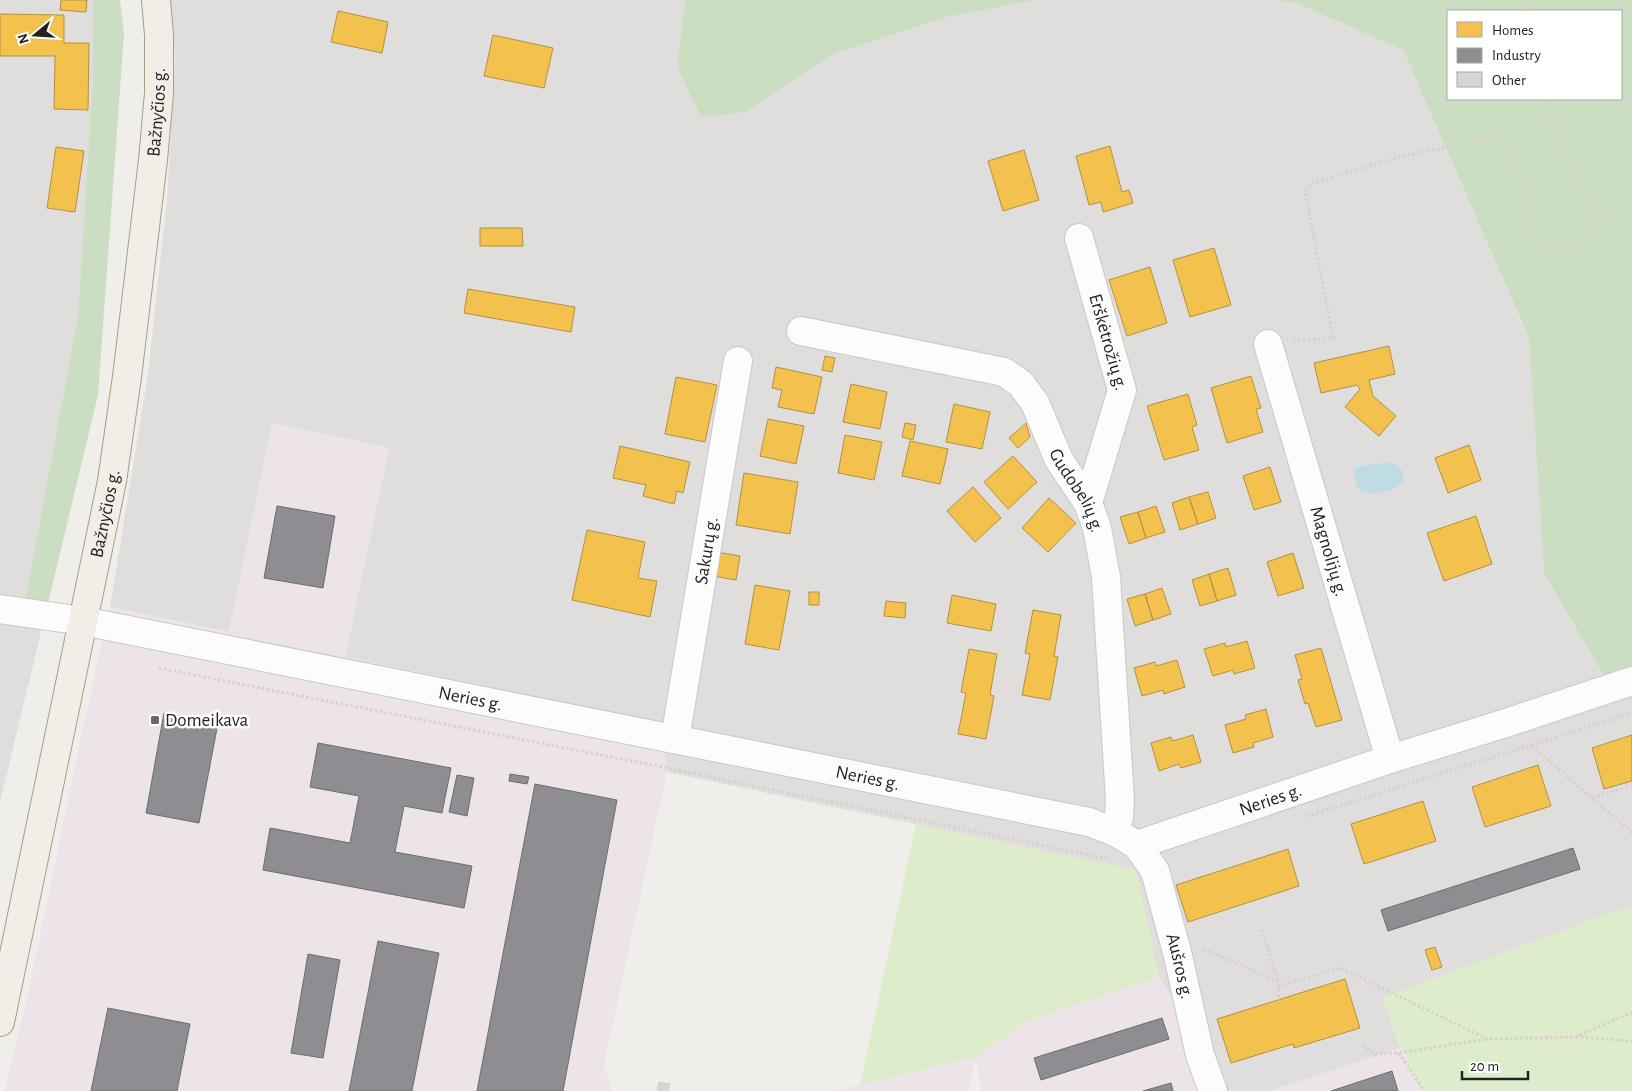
<svg xmlns="http://www.w3.org/2000/svg" width="1632" height="1091" viewBox="0 0 1632 1091" font-family="'Alegreya Sans',sans-serif">
	<style>
		.residential { fill: #dfdedc }
		.industrial { fill: #ede4e9 }
		.grass { fill: #ddeccb }
		.forest { fill: #cbdec1; fill-rule: evenodd }
		.parking { fill: #e0dfde }
		.water { fill: #bfdbe3 }
		.homes { fill: #f2c14e; stroke: #b49141 }
		.industry { fill: #8d8d92; stroke: #6d6d70 }
		.building { fill: #d7d4d2; stroke: #d3d0cc }
		.lines { fill: none; stroke-linecap: round; stroke-linejoin: round }
		.minor-casing { stroke: #c9c8c7; stroke-width: 30 }
		.major-casing { stroke: #a79c86; stroke-width: 30 }
		.path { stroke: #dccecd; stroke-width: 3; stroke-dasharray: 2.5 2.5; stroke-linecap: butt }
		.minor { stroke: #fdfcfc; stroke-width: 28 }
		.major { stroke: #f3ede7; stroke-width: 28 }
		.poi-dot { fill: #6a6968; stroke: #fff; stroke-width: 2 }
		.labels { text-anchor: middle; dominant-baseline: central; stroke-width: 5; stroke-linejoin: round; paint-order: stroke }
		.street-label { font-size: 19px; fill: #222; stroke: #fff }
		.poi-label { font-size: 19px; fill: #222; stroke: #fff; text-anchor: start }
	</style>
	<rect width="100%" height="100%" fill="#f0eeeb"/>
	<!-- residential -->
	<path class="residential" d="M 0,0 L 93,0 L 93,75 L 78,316 L 23,612 L 45,616 L 0,802 Z
		M 169,0 L 685,0 L 677,66 L 745,112 L 836,53 L 947,17 L 1037,0 L 1273,0 L 1296,3 L 1403,50 L 1529,340 L 1544,573 L 1604,676 L 1632,667 L 1632,905 L 1382,998 L 1401,1048 L 1270,1091 L 1226,1091 L 1217,1068 L 1159,977 L 1135,870 L 667,772 L 660,723 L 345,657 L 389,448 L 272,423 L 229,632 L 110,607 L 147,381 L 167,200 L 175,56 Z"/>
	<!-- industrial -->
	<path class="industrial" d="M 272,423 L 389,448 L 345,657 L 660,723 L 667,772 L 604,1065 L 612,1091 L 5,1091 L 32,975 L 80,742 L 110,607 L 229,632 Z
		M 1159,977 L 1217,1068 L 1226,1091 L 982,1091 L 975,1059 L 969,1091 L 834,1091 L 975,1057 L 1026,1022 Z
		M 1401,1048 L 1420,1091 L 1270,1091 Z"/>
	<!-- grass -->
	<path class="grass" d="M 916,824 L 1136,870 L 1159,977 L 1026,1022 L 975,1057 L 860,1085 Z
		M 1632,905 L 1632,1091 L 1420,1091 L 1381,998 Z"/>
	<!-- forest -->
	<path class="forest" d="M 93,0 L 120,0 L 124,34 L 98,395 L 45,616 L 23,612 L 78,316 L 93,75 Z
		M 685,0 L 1037,0 L 947,17 L 836,53 L 745,112 L 701,117 L 677,66 Z
		M 1273,0 L 1632,0 L 1632,667 L 1604,676 L 1544,573 L 1529,339 L 1403,50 L 1296,3 ZM 1448,11 L 1621,11 L 1621,99 L 1448,99 Z"/>
	<!-- parking -->
	<path class="parking" d="M 1017,721 L 1104,737 L 1109,795 L 1006,774 Z"/>
	<!-- water -->
	<path class="water" d="M 1393,463 C 1401,467 1403,471 1404,480 C 1393,494 1371,497 1357,488 L 1354,474 L 1356,468 L 1371,464 Z"/>
	<!-- homes -->
	<path class="homes" d="M 61,0 L 87,0 L 86,12 L 60,10 Z
		M 338,11 L 388,22 L 382,53 L 331,42 Z
		M 0,14 L 64,15 L 64,43 L 89,43 L 88,110 L 54,109 L 55,56 L 0,56 Z
		M 493,35 L 553,48 L 544,88 L 484,76 Z
		M 1110,146 L 1122,192 L 1129,190 L 1133,203 L 1103,212 L 1101,202 L 1089,205 L 1076,156 Z
		M 56,147 L 84,151 L 75,212 L 47,208 Z
		M 1024,150 L 1039,200 L 1003,211 L 988,161 Z
		M 480,228 L 522,228 L 523,246 L 480,246 Z
		M 1214,248 L 1231,305 L 1190,317 L 1173,260 Z
		M 1150,267 L 1167,323 L 1127,336 L 1109,280 Z
		M 468,289 L 575,307 L 571,332 L 464,313 Z
		M 1389,346 L 1395,374 L 1369,380 L 1373,396 L 1396,416 L 1379,436 L 1345,407 L 1360,389 L 1357,385 L 1321,393 L 1314,363 Z
		M 825,356 L 835,358 L 832,372 L 822,370 Z
		M 776,367 L 822,377 L 814,414 L 778,407 L 782,390 L 772,388 Z
		M 1251,376 L 1261,408 L 1256,409 L 1263,432 L 1227,443 L 1211,388 Z
		M 676,377 L 717,385 L 705,442 L 665,434 Z
		M 851,384 L 887,392 L 880,429 L 843,422 Z
		M 1188,394 L 1197,425 L 1192,427 L 1199,450 L 1164,460 L 1147,406 Z
		M 954,404 L 990,412 L 982,449 L 946,442 Z
		M 768,419 L 804,426 L 796,464 L 760,456 Z
		M 905,423 L 916,425 L 913,440 L 902,437 Z
		M 1026,423 L 1030,437 L 1018,448 L 1009,438 Z
		M 845,435 L 882,442 L 874,480 L 838,473 Z
		M 910,441 L 948,449 L 940,484 L 902,476 Z
		M 1469,445 L 1481,480 L 1448,493 L 1435,458 Z
		M 620,446 L 690,462 L 683,493 L 677,491 L 674,504 L 643,496 L 646,485 L 613,478 Z
		M 1013,456 L 1037,482 L 1008,509 L 984,482 Z
		M 1270,467 L 1281,502 L 1254,510 L 1243,476 Z
		M 744,473 L 798,482 L 790,534 L 736,525 Z
		M 973,487 L 1001,518 L 975,542 L 947,511 Z
		M 1208,492 L 1216,518 L 1198,524 L 1189,497 Z
		M 1189,497 L 1198,524 L 1180,530 L 1172,503 Z
		M 1049,498 L 1076,523 L 1048,552 L 1022,528 Z
		M 1156,506 L 1165,532 L 1146,538 L 1138,512 Z
		M 1138,512 L 1146,538 L 1129,544 L 1120,517 Z
		M 1476,516 L 1492,564 L 1444,581 L 1427,533 Z
		M 587,530 L 645,542 L 638,578 L 657,581 L 650,617 L 572,600 Z
		M 717,552 L 740,556 L 736,580 L 713,576 Z
		M 1293,553 L 1304,588 L 1278,596 L 1267,562 Z
		M 1228,568 L 1236,595 L 1217,601 L 1209,574 Z
		M 1209,574 L 1217,601 L 1200,606 L 1192,580 Z
		M 755,585 L 790,591 L 779,650 L 745,644 Z
		M 1162,588 L 1171,614 L 1153,620 L 1145,594 Z
		M 809,592 L 819,592 L 819,605 L 809,605 Z
		M 1145,594 L 1153,620 L 1135,626 L 1127,599 Z
		M 952,595 L 996,604 L 991,631 L 947,623 Z
		M 886,601 L 906,603 L 905,618 L 884,616 Z
		M 1033,610 L 1061,615 L 1054,656 L 1058,657 L 1050,700 L 1022,695 L 1030,654 L 1025,653 Z
		M 1247,641 L 1255,668 L 1234,674 L 1233,670 L 1213,676 L 1204,649 L 1225,643 L 1226,647 Z
		M 1321,648 L 1342,720 L 1316,727 L 1308,703 L 1305,704 L 1298,680 L 1302,679 L 1295,655 Z
		M 969,649 L 997,654 L 990,695 L 994,696 L 986,739 L 958,734 L 966,693 L 961,692 Z
		M 1177,660 L 1185,687 L 1164,694 L 1163,690 L 1142,696 L 1134,668 L 1155,662 L 1156,666 Z
		M 1266,709 L 1273,737 L 1253,743 L 1254,747 L 1233,753 L 1225,725 L 1246,719 L 1245,715 Z
		M 1193,735 L 1201,762 L 1181,768 L 1179,764 L 1159,771 L 1151,743 L 1171,737 L 1173,741 Z
		M 1632,735 L 1632,781 L 1604,789 L 1592,748 Z
		M 1538,765 L 1551,806 L 1485,827 L 1472,787 Z
		M 1423,801 L 1436,841 L 1364,864 L 1351,824 Z
		M 1288,849 L 1299,886 L 1188,922 L 1176,885 Z
		M 1435,947 L 1442,967 L 1432,970 L 1425,950 Z
		M 1345,979 L 1360,1028 L 1294,1048 L 1293,1044 L 1231,1063 L 1217,1019 Z"/>
	<!-- industry -->
	<path class="industry" d="M 277,506 L 335,516 L 323,588 L 264,578 Z
		M 164,713 L 218,723 L 199,823 L 146,813 Z
		M 318,743 L 451,768 L 442,813 L 404,806 L 395,852 L 472,866 L 464,908 L 263,870 L 270,828 L 350,843 L 359,796 L 310,787 Z
		M 510,774 L 529,777 L 527,784 L 509,781 Z
		M 457,775 L 474,778 L 467,816 L 449,812 Z
		M 535,784 L 617,800 L 563,1091 L 477,1091 Z
		M 1573,848 L 1580,869 L 1388,931 L 1381,910 Z
		M 378,941 L 439,953 L 412,1091 L 349,1091 Z
		M 308,954 L 340,960 L 323,1058 L 291,1053 Z
		M 108,1008 L 190,1024 L 177,1091 L 91,1091 Z
		M 1162,1018 L 1169,1039 L 1041,1080 L 1034,1058 Z
		M 1392,1071 L 1398,1091 L 1331,1091 Z
		M 1171,1083 L 1173,1091 L 1143,1091 Z"/>
	<!-- building -->
	<path class="building" d="M 659,1082 L 670,1084 L 668,1091 L 657,1090 Z"/>
	<g class="lines">
		<defs>
			<g id="minor">
				<path id="s1" d="M 1079,238 L 1122,390 L 1088,503"/>
				<path id="s2" d="M 801,331 L 1004,372 L 1021,384 L 1035,403 L 1059,460 L 1088,503 L 1097,528 L 1106,577 L 1120,800 L 1119,817 L 1115,832"/>
				<path id="s3" d="M 1268,344 L 1390,759"/>
				<path id="s4" d="M 0,609 L 83,621 L 1089,822 L 1115,832 L 1137,845 L 1390,759 L 1506,723 L 1632,681"/>
				<path id="s5" d="M 675,739 L 738,361"/>
				<path id="s6" d="M 1137,845 L 1155,871 L 1178,956 L 1200,1055 L 1213,1091"/>
			</g>
			<g id="major">
				<path id="s7" d="M 0,1022 L 112,481 L 127,377 L 153,160 L 159,93 L 159,35 L 156,0"/>
			</g>
		</defs>
		<!-- minor casing -->
		<use href="#minor" class="minor-casing"/>
		<!-- major casing -->
		<use href="#major" class="major-casing"/>
		<!-- path -->
		<path class="path" d="M 1530,0 L 1532,11
			M 1293,341 L 1333,338 L 1305,191 L 1312,183 L 1403,156 L 1477,141 L 1490,141 L 1501,146 L 1515,162 L 1526,191 L 1532,214 L 1534,232 L 1546,250 C 1565,251 1580,243 1596,234 L 1602,216 L 1570,174 L 1561,143 L 1553,125 L 1548,99
			M 159,668 L 657,766 L 1109,859
			M 1532,746 L 1632,833
			M 1592,798 L 1632,785
			M 1307,816 L 1632,713
			M 1262,930 L 1278,981
			M 1203,949 L 1278,981 L 1279,986 L 1278,1000
			M 1279,986 L 1341,968 L 1487,1039 L 1575,1037 L 1632,1012
			M 1576,1037 L 1632,1041
			M 1363,1045 L 1373,1054 L 1399,1053 L 1487,1039
			M 1399,1053 L 1424,1091"/>
		<!-- minor -->
		<use href="#minor" class="minor"/>
		<!-- major -->
		<use href="#major" class="major"/>
	</g>
	<!-- markers -->
	<rect class="poi-dot" x="150" y="715" width="10" height="10" rx="2.5"/>
	<g class="labels">
		<!-- street labels -->
		<g class="street-label">
			<text stroke="none"><textPath href="#s7" startOffset="924">Bažnyčios g.</textPath></text>
			<text stroke="none"><textPath href="#s1" startOffset="108">Erškėtrožių g.</textPath></text>
			<text stroke="none"><textPath href="#s2" startOffset="349">Gudobelių g.</textPath></text>
			<text stroke="none"><textPath href="#s7" startOffset="519">Bažnyčios g.</textPath></text>
			<text stroke="none"><textPath href="#s5" startOffset="191">Sakurų g.</textPath></text>
			<text stroke="none"><textPath href="#s3" startOffset="216">Magnolijų g.</textPath></text>
			<text stroke="none"><textPath href="#s4" startOffset="479">Neries g.</textPath></text>
			<text stroke="none"><textPath href="#s4" startOffset="884">Neries g.</textPath></text>
			<text stroke="none"><textPath href="#s4" startOffset="1304">Neries g.</textPath></text>
			<text stroke="none"><textPath href="#s6" startOffset="130">Aušros g.</textPath></text>
		</g>
		<!-- poi labels -->
		<g class="poi-label">
			<text x="165" y="720">Domeikava</text>
		</g>
	</g>
	<!-- legend -->
	<rect x="1447" y="10" width="175" height="90" fill="#ffffff" stroke="#a7a7a7"/>
	<rect x="1457" y="22" width="25" height="15" fill="#f2c14e" stroke="#a7a7a7"/>
	<text x="1492" y="35" font-size="15" fill="#222222">Homes</text>
	<rect x="1457" y="48" width="25" height="15" fill="#8d8d92" stroke="#a7a7a7"/>
	<text x="1492" y="60" font-size="15" fill="#222222">Industry</text>
	<rect x="1457" y="72" width="25" height="15" fill="#d7d4d2" stroke="#a7a7a7"/>
	<text x="1492" y="85" font-size="15" fill="#222222">Other</text>
	<!-- north arrow -->
	<g transform="translate(35 35) rotate(252)" stroke="#ffffff" stroke-width="4" paint-order="stroke">
	<path d="M0-4L9 19L0 12L-9 19Z" fill="#222222"/>
	<text y="-8" font-size="14" font-weight="bold" text-anchor="middle" fill="#222222">N</text>
	</g>
	<!-- scale -->
	<path d="M1462 1071v8h66v-8" fill="none" stroke="#222222" stroke-width="2.5"/>
	<text x="1470" y="1071" font-size="15" fill="#222222" stroke="#ffffff" stroke-width="4" paint-order="stroke">20 m</text>
</svg>
